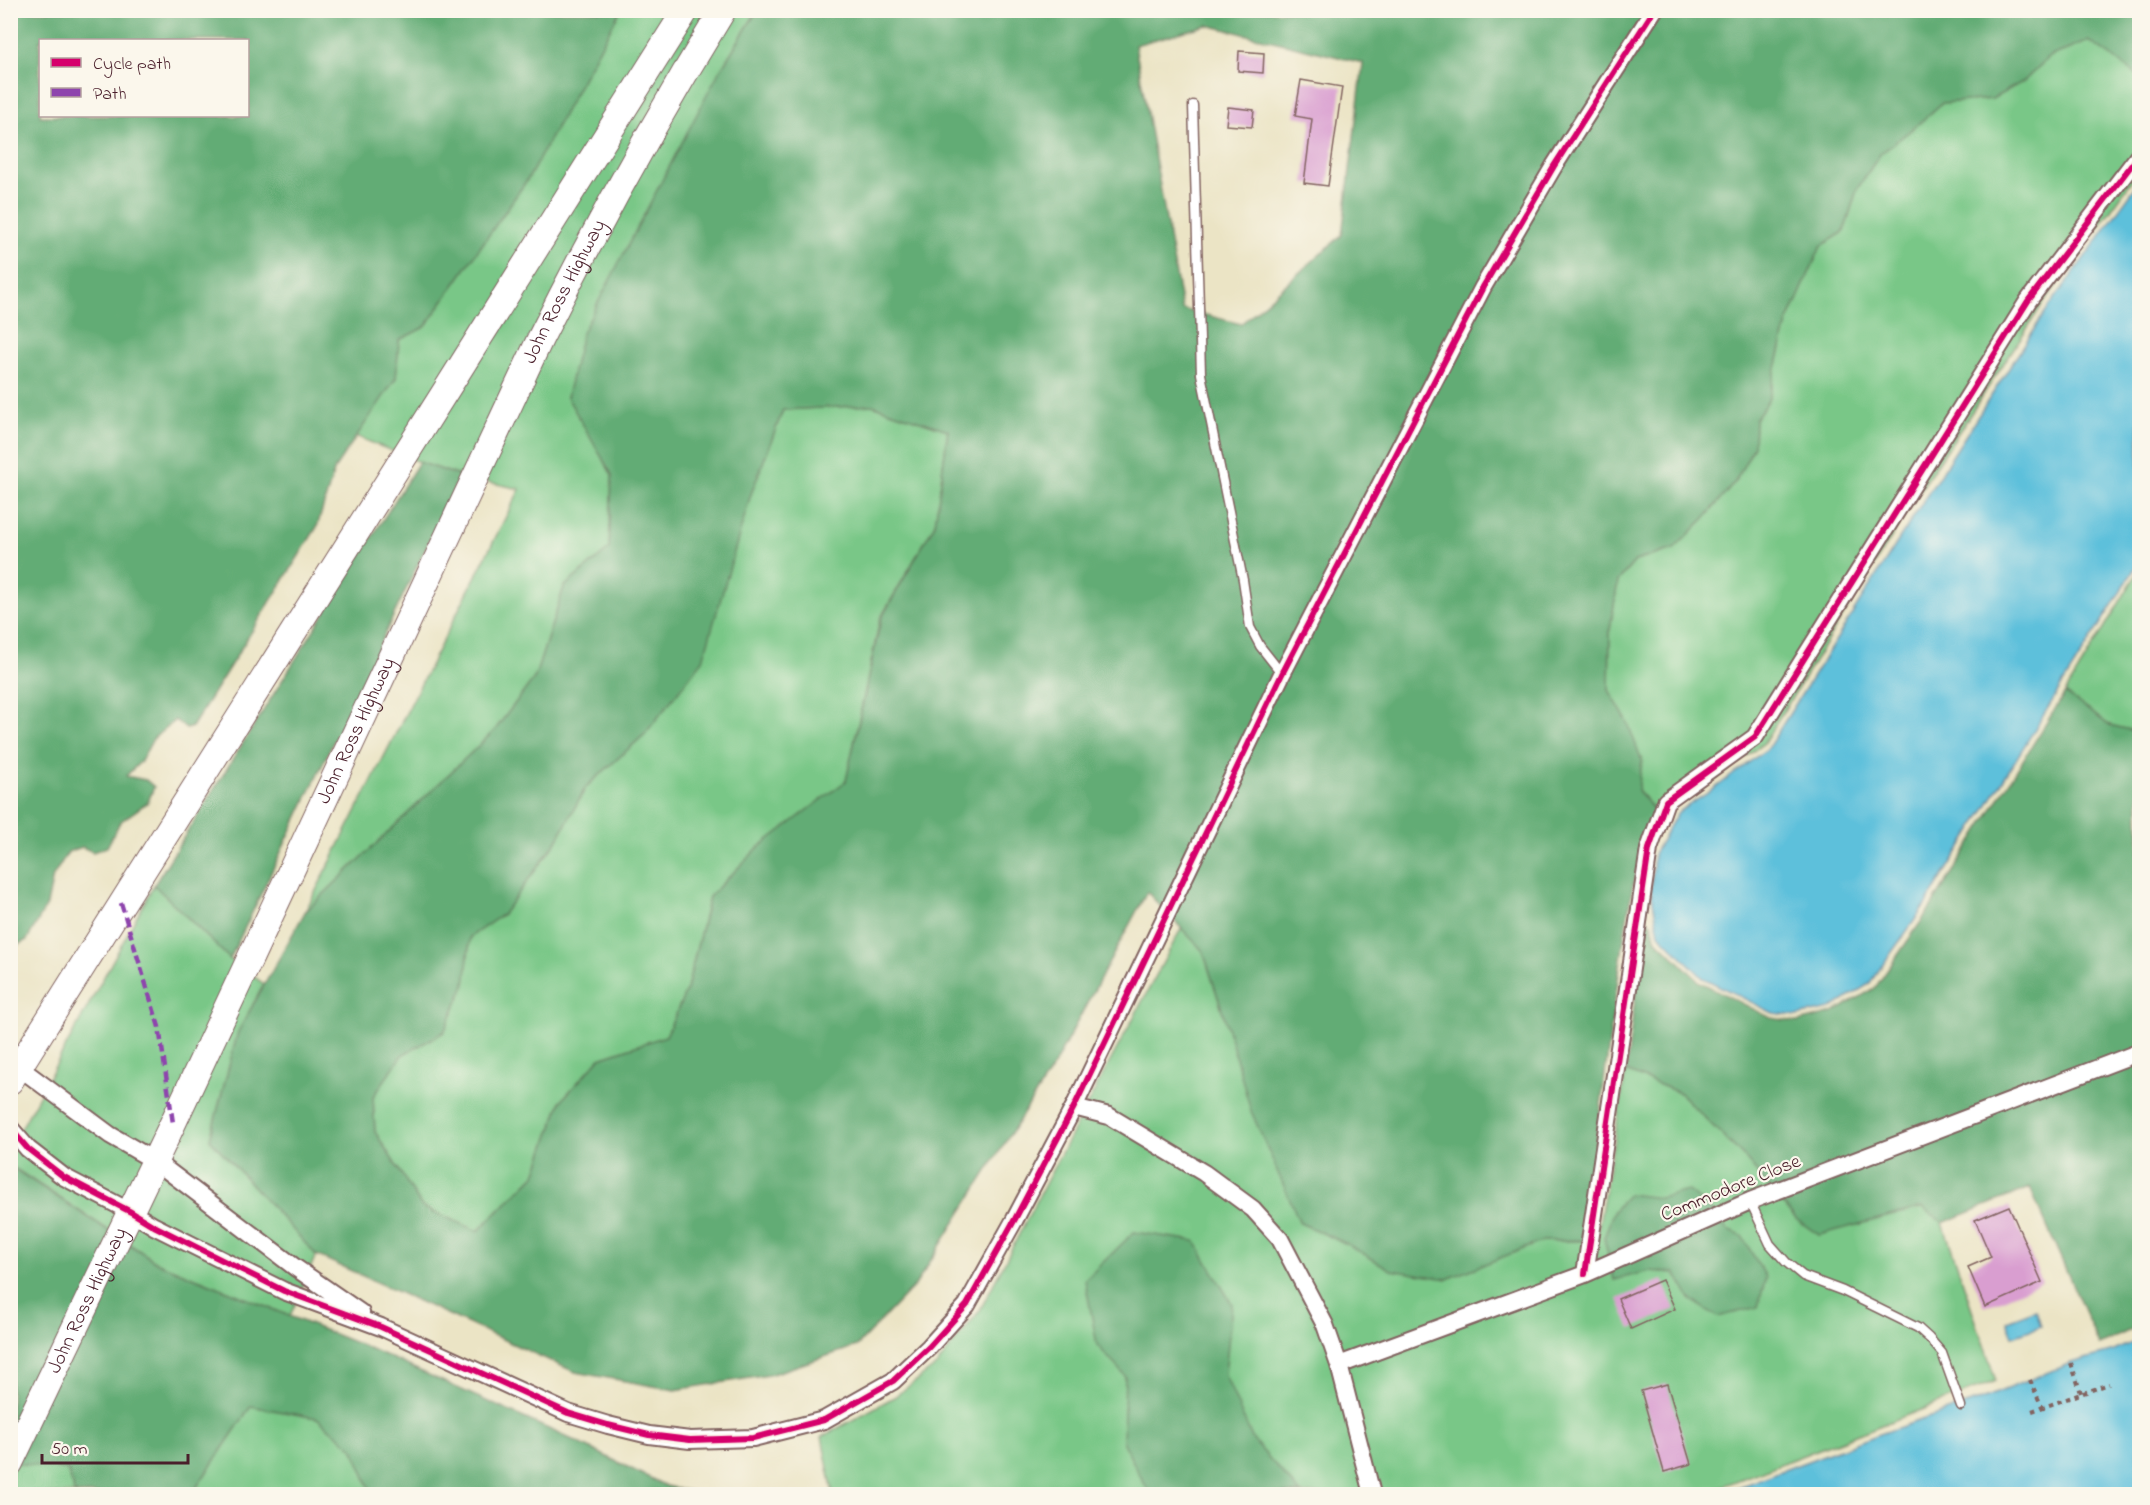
<svg xmlns="http://www.w3.org/2000/svg" width="2150" height="1505" viewBox="0 0 2150 1505" font-family="'Indie Flower',sans-serif">
	<style>
		.green { fill: #79c787; stroke: #627359; stroke-width: 1.5 }
		.forest { fill: #62ac74; stroke: #566650; stroke-width: 1.5; fill-rule: evenodd }
		.water { fill: #5dc0db; stroke: #547083; stroke-width: 1.5 }
		.building { fill: #d99ed0 }
		.lines { fill: none; stroke-linecap: round; stroke-linejoin: round }
		.service-casing { stroke: #826461; stroke-width: 11 }
		.minor-casing { stroke: #826461; stroke-width: 20 }
		.primary-casing { stroke: #826461; stroke-width: 28 }
		.path { stroke: #826461; stroke-width: 4; stroke-dasharray: 4.5 4.5; stroke-linecap: butt }
		.service { stroke: #fff; stroke-width: 8 }
		.minor { stroke: #fff; stroke-width: 16 }
		.primary { stroke: #fff; stroke-width: 26 }
		.quiet { stroke: #8e44ad; stroke-width: 4.5; stroke-dasharray: 9 4.5; stroke-linecap: butt }
		.cycleway-casing { stroke: #fbf7ec; stroke-width: 10 }
		.cycleway { stroke: #d6006c; stroke-width: 6 }
		.labels { text-anchor: middle; dominant-baseline: central; stroke-width: 4.5; stroke-linejoin: round; paint-order: stroke }
		.street-label { font-size: 20px; fill: #4a1f2b; stroke: #fbf7ec }
	</style>
	<rect width="100%" height="100%" fill="#fbf7ec"/>
	<filter id="ink" filterUnits="userSpaceOnUse"><feTurbulence type="fractalNoise" baseFrequency=".0167" numOctaves="2"/><feDisplacementMap in="SourceGraphic" scale="12" xChannelSelector="R" yChannelSelector="G"/><feConvolveMatrix kernelMatrix="1 2 1 2 8 2 1 2 1" color-interpolation-filters="sRGB"/></filter>
	<filter id="wash" filterUnits="userSpaceOnUse"><feTurbulence type="fractalNoise" baseFrequency=".008" numOctaves="4" result="noise"/><feDisplacementMap in="SourceGraphic" scale="24" xChannelSelector="R" yChannelSelector="G"/><feGaussianBlur stdDeviation="1.35" result="paint"/><feColorMatrix in="noise" values="0 0 0 0 0 0 0 0 0 0 0 0 0 0 0 0 0 1.4 0 .05"/><feComposite in="paint" operator="in"/></filter>
	<g filter="url(#wash)">
		<rect width="100%" height="100%" fill="#ebe4c5"/>
		<!-- green -->
		<path class="green" d="M 620,11 L 757,11 L 719,72 L 567,397 L 612,475 L 609,549 L 564,587 L 535,677 L 495,730 L 305,912 L 520,489 L 460,476 L 419,462 L 355,436 L 396,378 L 399,340 L 425,327 L 529,177 Z
			M 2089,41 L 2139,76 L 2139,171 L 2041,307 L 1923,486 L 1764,743 L 1712,782 L 1675,805 L 1662,819 L 1638,791 L 1642,761 L 1609,691 L 1610,629 L 1618,581 L 1635,561 L 1674,549 L 1705,518 L 1735,482 L 1754,446 L 1755,419 L 1768,401 L 1787,323 L 1821,246 L 1844,232 L 1857,189 L 1880,154 L 1916,126 L 1942,103 L 1992,99 L 2024,81 L 2049,57 Z
			M 872,405 L 948,430 L 935,524 L 880,619 L 846,782 L 759,847 L 709,897 L 687,989 L 666,1036 L 600,1058 L 561,1101 L 535,1175 L 478,1231 L 422,1207 L 375,1132 L 373,1096 L 402,1054 L 444,1032 L 465,985 L 470,937 L 503,914 L 556,842 L 586,787 L 645,734 L 751,494 L 783,410 Z
			M 2139,570 L 2139,732 L 2109,725 L 2065,693 Z
			M 154,885 L 230,959 L 264,984 L 238,1032 L 210,1139 L 316,1255 L 290,1316 L 158,1263 L 11,1166 L 11,1147 Z
			M 1182,927 L 1203,951 L 1225,1019 L 1300,1223 L 1347,1244 L 1447,1279 L 1543,1241 L 1596,1241 L 1626,1071 L 1680,1093 L 1744,1157 L 1796,1219 L 1819,1235 L 1923,1207 L 1943,1223 L 1996,1381 L 1702,1494 L 833,1494 L 822,1437 L 894,1397 L 937,1365 L 980,1310 L 1059,1157 Z
			M 251,1406 L 317,1418 L 353,1448 L 372,1494 L 192,1494 Z
			M 11,1462 L 68,1470 L 75,1494 L 11,1494 Z"/>
		<!-- forest -->
		<path class="forest" d="M 10,11 L 620,11 L 529,177 L 425,327 L 399,340 L 396,378 L 335,468 L 317,527 L 192,727 L 186,729 L 175,720 L 153,739 L 141,761 L 126,776 L 146,780 L 154,787 L 148,802 L 120,822 L 107,847 L 93,852 L 82,847 L 68,852 L 53,876 L 47,905 L 27,940 L 11,948 ZM 40,40 L 248,40 L 248,116 L 40,116 Z
			M 757,11 L 2139,11 L 2139,76 L 2089,41 L 2049,57 L 2024,81 L 1992,99 L 1942,103 L 1916,126 L 1880,154 L 1857,189 L 1844,232 L 1821,246 L 1787,323 L 1768,401 L 1755,419 L 1754,446 L 1735,482 L 1705,518 L 1674,549 L 1635,561 L 1618,581 L 1610,629 L 1609,690 L 1627,721 L 1642,761 L 1638,791 L 1655,811 C 1634,858 1627,920 1619,972 C 1606,1061 1595,1150 1585,1240 L 1543,1241 L 1447,1279 L 1391,1270 L 1347,1244 L 1300,1223 L 1251,1111 L 1225,1019 L 1203,951 L 1147,892 L 1054,1065 L 916,1284 L 857,1346 L 769,1375 L 675,1390 L 575,1372 L 316,1255 L 210,1139 L 238,1032 L 305,912 L 495,730 L 535,677 L 564,587 L 609,549 L 612,475 L 567,397 L 582,333 L 719,72 ZM 1207,25 L 1363,63 L 1342,235 L 1241,324 L 1182,309 L 1135,45 ZM 872,405 L 948,430 L 935,524 L 881,619 L 846,781 L 759,847 L 709,897 L 687,989 L 666,1036 L 600,1058 L 561,1101 L 535,1175 L 478,1231 L 422,1207 L 375,1132 L 373,1097 L 402,1055 L 444,1032 L 465,985 L 470,937 L 503,914 L 556,842 L 586,787 L 645,734 L 703,660 L 751,494 L 783,410 Z
			M 419,462 L 460,476 L 230,959 L 154,885 Z
			M 2065,693 L 2109,725 L 2139,732 L 2139,1326 L 2099,1345 L 2030,1188 L 1943,1223 L 1923,1207 L 1819,1235 L 1796,1219 L 1744,1157 L 1680,1093 L 1626,1071 L 1645,919 L 1652,924 L 1655,938 L 1700,982 L 1771,1018 L 1798,1022 L 1833,1013 L 1875,988 L 1927,913 Z
			M 10,1166 L 158,1263 L 371,1349 L 573,1440 L 666,1486 L 701,1494 L 372,1494 L 353,1448 L 317,1418 L 251,1406 L 192,1494 L 75,1494 L 68,1470 L 11,1462 Z
			M 1688,1191 L 1709,1208 L 1727,1230 L 1742,1236 L 1766,1277 L 1758,1307 L 1718,1317 L 1690,1299 L 1675,1273 L 1649,1271 L 1614,1280 L 1604,1238 L 1613,1212 L 1628,1194 L 1660,1198 Z
			M 1134,1232 L 1195,1241 L 1232,1304 L 1225,1375 L 1253,1440 L 1301,1494 L 1150,1494 L 1123,1443 L 1125,1376 L 1097,1345 L 1085,1280 Z"/>
		<!-- water -->
		<path class="water" d="M 2139,182 L 2139,562 L 1922,910 L 1869,984 L 1831,1009 L 1797,1016 L 1773,1013 L 1703,978 L 1659,934 L 1651,891 L 1654,854 L 1678,812 L 1714,789 L 1768,748 L 1929,492 L 2046,311 Z
			M 2036,1310 L 2041,1326 L 2013,1336 L 2007,1321 Z
			M 2139,1339 L 2139,1494 L 1720,1494 L 1877,1435 L 1977,1401 L 2071,1363 L 2114,1351 Z"/>
		<g id="blocks">
			<!-- building -->
			<path class="building" d="M 1239,51 L 1264,53 L 1263,73 L 1238,71 Z
				M 1301,80 L 1342,87 L 1328,186 L 1304,183 L 1312,119 L 1295,116 Z
				M 1228,107 L 1254,110 L 1252,127 L 1226,125 Z
				M 2009,1206 L 2042,1282 L 1985,1307 L 1968,1267 L 1991,1257 L 1975,1220 Z
				M 1662,1280 L 1675,1309 L 1631,1329 L 1618,1299 Z
				M 1667,1384 L 1691,1464 L 1664,1472 L 1641,1391 Z"/>
		</g>
	</g>
	<g filter="url(#ink)">
		<use href="#blocks" fill-opacity="0" stroke="#826461" stroke-width="1.5"/>
		<g class="lines">
			<defs>
				<path id="service" d="M 1193,105 L 1201,374 L 1243,580 L 1250,627 L 1260,646 L 1282,674
					M 1750,1201 L 1770,1244 L 1786,1262 L 1803,1276 L 1843,1291 L 1918,1328 L 1929,1338 L 1942,1353 L 1961,1406"/>
				<path id="minor" d="M 12,1062 L 110,1135 L 155,1161 L 296,1268 L 361,1313
					M 1074,1107 L 1109,1116 L 1204,1173 L 1253,1209 L 1280,1239 L 1325,1325 L 1339,1365 L 1372,1494
					M 10,1128 L 28,1149 L 64,1177 L 131,1212 L 154,1226 L 284,1291 L 381,1327 L 568,1413 L 608,1425 L 649,1435 L 690,1440 L 753,1438 L 824,1420 L 893,1381 L 929,1347 L 967,1305 L 1015,1219 L 1074,1107 L 1282,674 L 1483,287 L 1554,166 L 1654,10
					M 1585,1274 L 1649,849 L 1666,801 L 1755,737 L 2028,301 L 2140,154
					M 1339,1365 L 1585,1274 L 1750,1201 L 2140,1052"/>
				<g id="primary">
					<path d="M 10,1081 L 686,10"/>
					<path id="s1" d="M 10,1463 L 173,1123 L 540,339 C 596,227 657,117 723,10"/>
				</g>
			</defs>
			<!-- service casing -->
			<use href="#service" class="service-casing"/>
			<!-- minor casing -->
			<use href="#minor" class="minor-casing"/>
			<!-- primary casing -->
			<use href="#primary" class="primary-casing"/>
			<!-- path -->
			<path class="path" d="M 2071,1363 L 2081,1393
				M 2030,1380 L 2042,1407
				M 2032,1411 L 2109,1384"/>
			<!-- service -->
			<use href="#service" class="service"/>
			<!-- minor -->
			<use href="#minor" class="minor"/>
			<!-- primary -->
			<use href="#primary" class="primary"/>
			<!-- quiet -->
			<path class="quiet" d="M 121,903 L 159,1027 L 173,1123"/>
			<defs>
				<path id="cycleway" d="M 10,1128 L 28,1149 L 64,1177 L 131,1212 L 154,1226 L 284,1291 L 381,1327 L 568,1413 L 608,1425 L 649,1435 L 690,1440 L 753,1438 L 824,1420 L 893,1381 L 929,1347 L 967,1305 L 1015,1219 L 1074,1107 L 1282,674 L 1483,287 L 1554,166 L 1654,10
					M 1585,1274 L 1649,849 L 1666,801 L 1755,737 L 2028,301 L 2140,154"/>
			</defs>
			<!-- cycleway casing -->
			<use href="#cycleway" class="cycleway-casing"/>
			<!-- cycleway -->
			<use href="#cycleway" class="cycleway"/>
		</g>
	</g>
	<g class="labels">
		<!-- street labels -->
		<g class="street-label">
			<text stroke="none"><textPath href="#s1" startOffset="1296">John Ross Highway</textPath></text>
			<text stroke="none"><textPath href="#s1" startOffset="810">John Ross Highway</textPath></text>
			<text transform="translate(1731 1189) rotate(-22)">Commodore Close</text>
			<text stroke="none"><textPath href="#s1" startOffset="180">John Ross Highway</textPath></text>
		</g>
	</g>
	<!-- margin -->
	<rect width="2150" height="1505" fill="none" stroke="#fbf7ec" stroke-width="36"/>
	<!-- legend -->
	<rect x="39" y="39" width="210" height="78" fill="#fbf7ec" stroke="#b4a19f" stroke-width="1.5"/>
	<rect x="51" y="58" width="30" height="9" fill="#d6006c" stroke="#b4a19f" stroke-width="1.5"/>
	<text x="93" y="69" font-size="18" fill="#4a1f2b">Cycle path</text>
	<rect x="51" y="88" width="30" height="9" fill="#8e44ad" stroke="#b4a19f" stroke-width="1.5"/>
	<text x="93" y="99" font-size="18" fill="#4a1f2b">Path</text>
	<!-- scale -->
	<path d="M42 1454v9h146v-9" fill="none" stroke="#4a1f2b" stroke-width="3"/>
	<text x="51" y="1454" font-size="18" fill="#4a1f2b" stroke="#fbf7ec" stroke-width="4.5" paint-order="stroke">50 m</text>
</svg>
